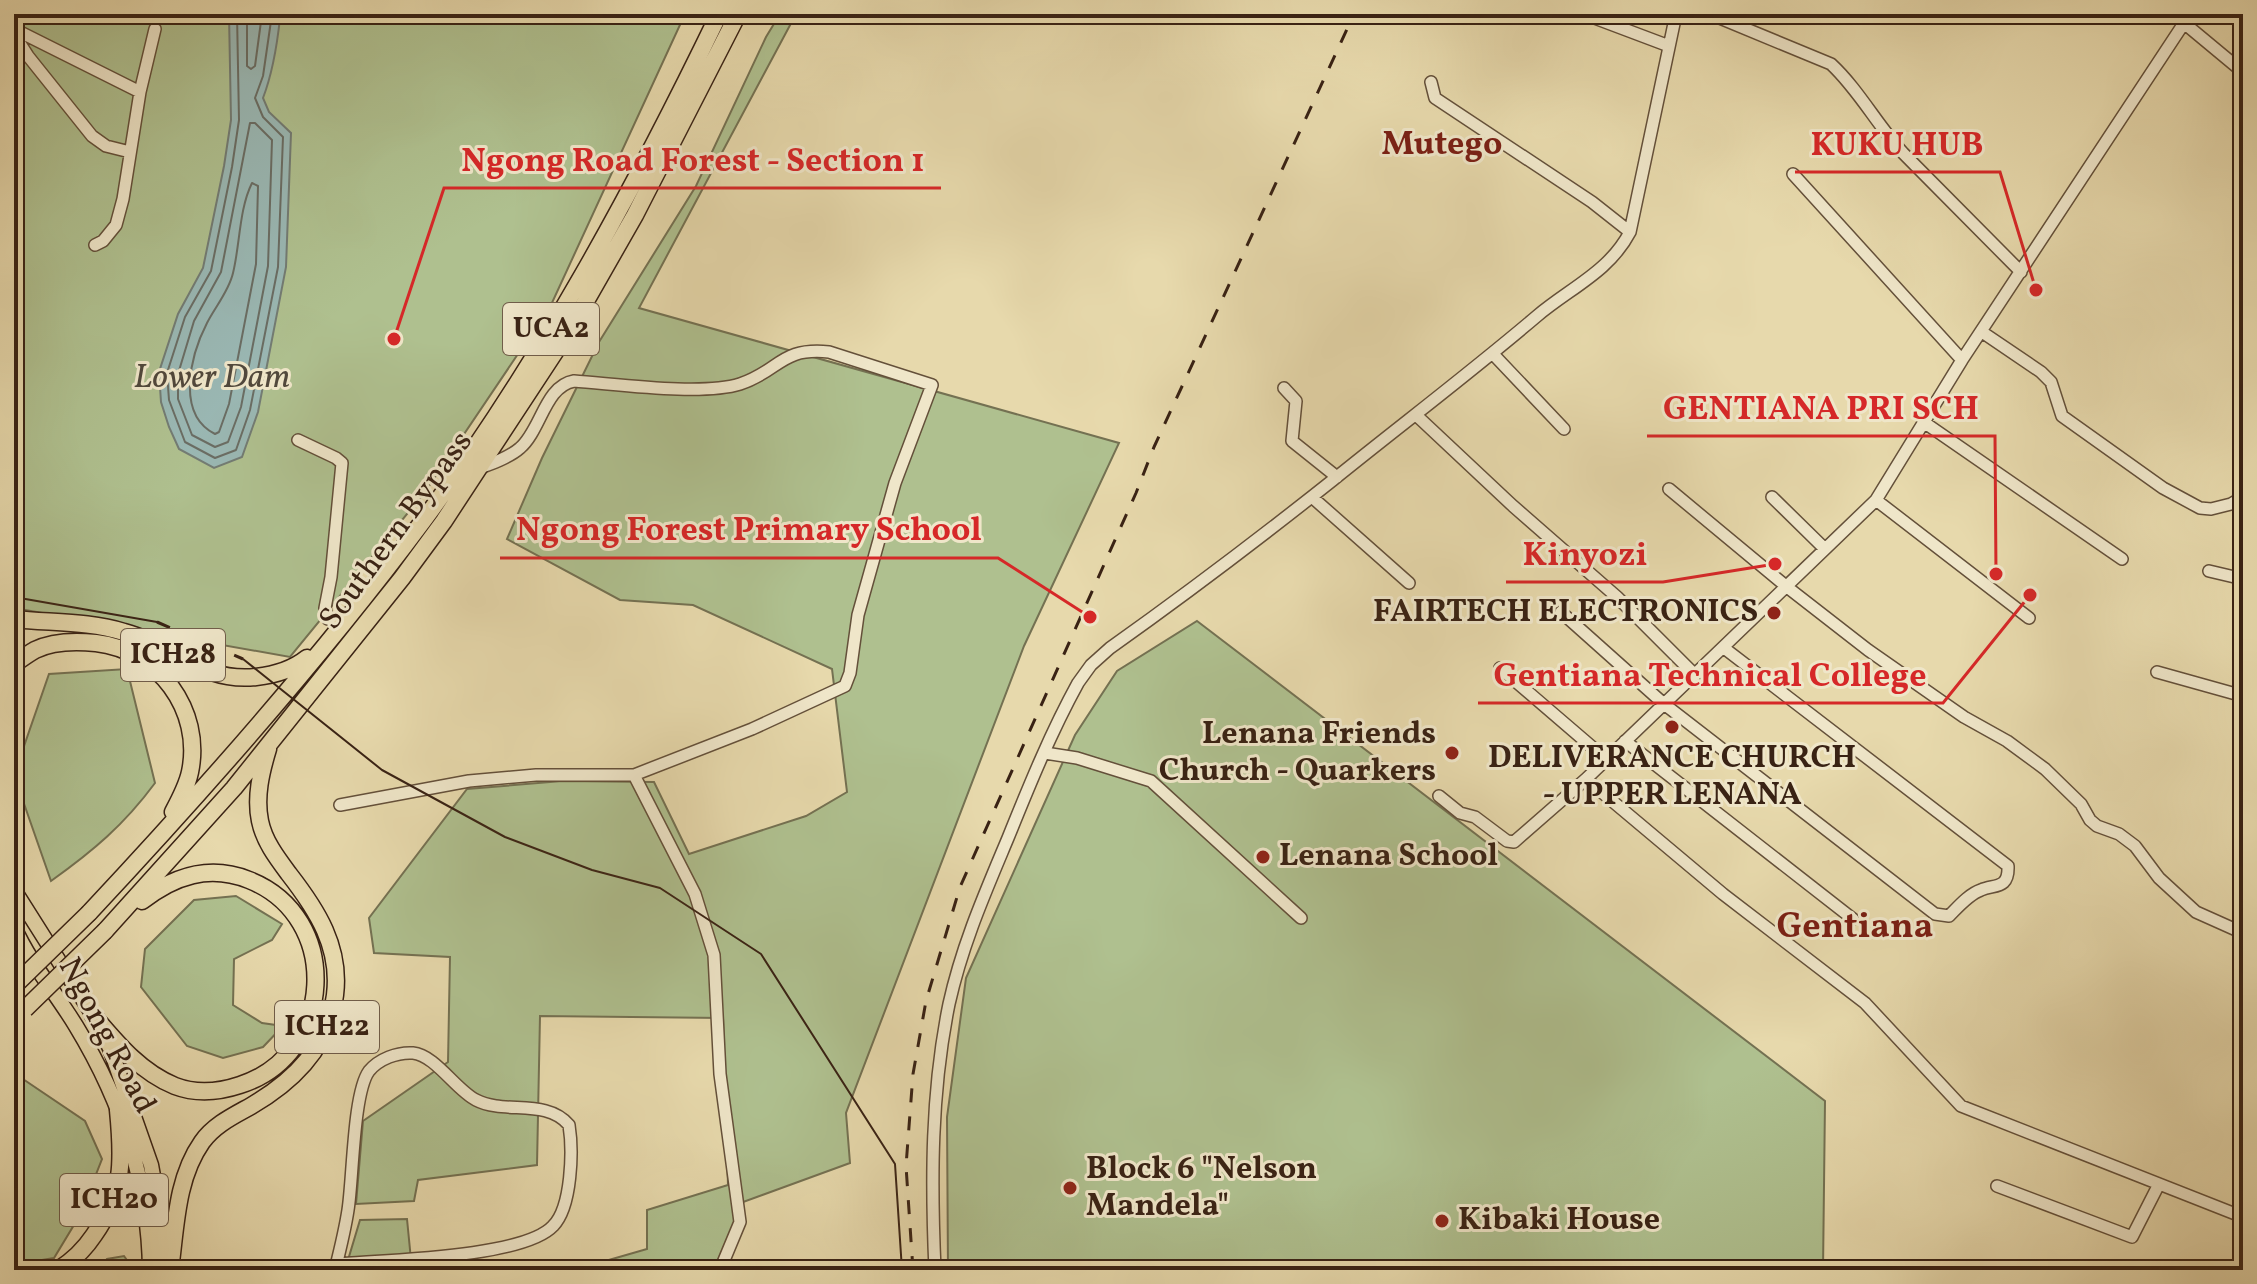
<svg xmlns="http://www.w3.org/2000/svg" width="2257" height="1284" viewBox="0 0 2257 1284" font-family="Vollkorn,serif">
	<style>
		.green { fill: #afc08f; stroke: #747152; stroke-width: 2 }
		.water { fill: #9ab8b4; stroke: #737c74; stroke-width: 2 }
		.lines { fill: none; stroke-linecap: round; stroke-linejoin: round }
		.shore { stroke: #6a6d64; stroke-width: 2 }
		.minor-casing { stroke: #64503a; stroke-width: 14 }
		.major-casing { stroke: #392214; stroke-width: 17 }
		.highway-casing { stroke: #392214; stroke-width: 19 }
		.minor { stroke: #efe6c9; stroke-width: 11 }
		.major { stroke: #e7d9ac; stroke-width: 14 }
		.highway { stroke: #e7d9ac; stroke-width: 16 }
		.tram { stroke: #392214; stroke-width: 2 }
		.rail { stroke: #392214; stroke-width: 3; stroke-dasharray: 14 14; stroke-linecap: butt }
		.highway-bridge-casing { stroke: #392214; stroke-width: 19; stroke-linecap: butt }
		.highway-bridge { stroke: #e7d9ac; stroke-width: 16 }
		.poi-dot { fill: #8f2418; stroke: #efe6c9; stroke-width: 3 }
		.labels { text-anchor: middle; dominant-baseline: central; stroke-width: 6; stroke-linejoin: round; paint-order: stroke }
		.shield { fill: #efe6c9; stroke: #705d4a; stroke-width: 2 }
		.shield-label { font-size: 30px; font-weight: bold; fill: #392214 }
		.street-label { font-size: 32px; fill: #392214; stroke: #efe6c9 }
		.poi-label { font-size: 32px; font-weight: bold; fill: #392214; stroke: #efe6c9; text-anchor: start }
		.neighbourhood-label { font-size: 34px; font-weight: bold; fill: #7a1f14; stroke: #efe6c9 }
		.water-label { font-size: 34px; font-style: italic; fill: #51483c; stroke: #efe6c9 }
		.quarter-label { font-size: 36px; font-weight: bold; fill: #7a1f14; stroke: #efe6c9 }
		.leader { fill: none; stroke: #d62828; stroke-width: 3 }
		.callout-dot { fill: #d62828; stroke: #efe6c9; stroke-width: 3 }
		.callout-label { font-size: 34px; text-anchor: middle; font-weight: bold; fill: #d62828; stroke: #efe6c9; stroke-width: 6; stroke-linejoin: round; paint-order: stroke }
	</style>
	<rect width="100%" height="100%" fill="#e7d9ac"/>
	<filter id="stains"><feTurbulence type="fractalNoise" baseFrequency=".0025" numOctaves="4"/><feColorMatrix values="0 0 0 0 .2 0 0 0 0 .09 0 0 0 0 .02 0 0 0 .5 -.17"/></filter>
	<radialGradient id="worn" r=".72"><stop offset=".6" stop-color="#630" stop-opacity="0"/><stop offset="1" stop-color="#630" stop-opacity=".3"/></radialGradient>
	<!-- green -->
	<path class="green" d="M 14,14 L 685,14 L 551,305 L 425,492 L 290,657 L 14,608 Z
		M 780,14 L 796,14 L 639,308 L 1119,443 L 1024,646 L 846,1113 L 850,1163 L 743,1202 L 715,1270 L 574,1270 L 647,1249 L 647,1210 L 728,1185 L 723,1018 L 540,1016 L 537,1165 L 418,1180 L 414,1201 L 356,1204 L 363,1121 L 448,1062 L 450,957 L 374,953 L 369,918 L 467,789 L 562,781 L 654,782 L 689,854 L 806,816 L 847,792 L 832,669 L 693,605 L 620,600 L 507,539 L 542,458 L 599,342 L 696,186 L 766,37 Z
		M 1197,621 L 1825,1101 L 1823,1270 L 948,1270 L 947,1117 L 966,978 L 1075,735 L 1117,671 Z
		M 127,669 L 155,783 C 124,825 93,851 51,881 L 14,775 L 49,674 Z
		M 236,896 L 282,924 L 272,940 L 234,959 L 233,1005 L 262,1023 L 283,1026 L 263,1047 L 223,1058 L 187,1046 L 141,987 L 145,949 L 194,900 Z
		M 14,1073 L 85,1121 L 102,1159 L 80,1215 L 54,1258 L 18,1264 L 14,1263 Z
		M 407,1219 L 412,1270 L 345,1270 L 360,1220 Z
		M 124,1256 L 134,1270 L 98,1270 L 107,1259 Z"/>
	<!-- water -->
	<path class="water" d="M 229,14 L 278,14 L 280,18 C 277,46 273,72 263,98 L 269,112 L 291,133 L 286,267 L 258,412 L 242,457 L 214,468 L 179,449 L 169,427 L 161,402 L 159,372 L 178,314 L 203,268 L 224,166 L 231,120 Z"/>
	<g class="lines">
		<!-- shore -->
		<path class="shore" d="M 237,14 L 239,120 L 232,167 L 211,271 L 185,317 L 167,373 L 169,400 L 185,442 L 215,458 L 236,450 L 250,410 L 278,267 L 283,137 L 263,117 L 255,98 L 263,76 L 272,14
			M 247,14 L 247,66 L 251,69 L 255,66 L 262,14
			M 250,123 L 255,123 L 272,140 L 268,266 L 241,407 L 228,442 L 215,447 L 192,435 L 178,399 L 178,374 L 194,321 L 221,272 Z
			M 252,183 L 258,186 L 256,264 L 229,404 L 219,432 L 215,434 C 175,414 191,354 207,323 C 215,307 229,291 233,273 C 240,245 239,209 252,183 Z"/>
		<defs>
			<path id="minor" d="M 1584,14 L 1669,46
				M 1710,14 L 1831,64 C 1859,90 1877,125 1903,153 L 2021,272
				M 2190,14 L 1962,360 L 1876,500 L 1586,779 L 1723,894 L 1865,1003 L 1961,1106 L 2243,1217
				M 2184,23 L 2243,72
				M 14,29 L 140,92 L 155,29
				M 14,34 L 28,56 L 92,136 L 106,146 L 130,152
				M 1431,82 L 1435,98 L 1592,202 L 1630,232
				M 1793,174 L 1962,360
				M 95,245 L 103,241 L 116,225 L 123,199 L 140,92
				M 1982,332 L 2041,372 L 2051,382 L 2062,416 L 2163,488 L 2200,508 L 2211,509 L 2231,504 L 2243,497
				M 1493,354 L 1564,429
				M 1284,388 L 1296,401 L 1292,441 L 1337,477
				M 1416,415 L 1513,506 L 1617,597 L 1695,675
				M 1925,423 L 2122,559
				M 298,440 L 336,458 L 342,463 L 331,577 L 325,608 L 328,619 L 344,620
				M 480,468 C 493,463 510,457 520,448 C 541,430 545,386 574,381 C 617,384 701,396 740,384 C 780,371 780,347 829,352 L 932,385 L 895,483 L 858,615 L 850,673 L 845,686 L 752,729 L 634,775
				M 1669,489 L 1787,587 L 1868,650 L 1964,717 L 2007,741 L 2045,769 L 2081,804 L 2090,820 L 2097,826 L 2119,834 L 2135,846 L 2159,878 L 2196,912 L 2243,933
				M 1772,497 L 1825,549
				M 1313,498 L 1409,583
				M 1876,500 L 2029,618
				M 2209,571 L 2243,579
				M 1561,612 L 1664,704 L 1935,914 L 1949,916 C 1958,907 1969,894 1981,890 C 1994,884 2009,890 2008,866 L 1724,648
				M 2239,658 L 2243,667
				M 1500,668 L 1606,759
				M 2157,672 L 2243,696
				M 1625,741 L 1853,919
				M 1045,753 L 1077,758 L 1151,781 L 1301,918
				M 1439,796 L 1460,813 L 1475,817 L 1507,841 L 1514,842 L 1586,779
				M 340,805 L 469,781 L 536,775 L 634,775 L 695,894 L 714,955 L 720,1074 L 740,1222 L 720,1270
				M 1997,1186 L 2132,1237 L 2159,1184
				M 335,1270 C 340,1250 345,1230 348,1210 C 353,1179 353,1093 369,1071 C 379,1059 397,1052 413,1053 C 435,1055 456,1090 476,1100 C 505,1115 546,1098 569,1125 C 573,1150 572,1207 553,1226 C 523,1258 383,1260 336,1264
				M 935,1270 C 931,1180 931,1092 949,1004 C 962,945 985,893 1008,838 C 1029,786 1051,732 1078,683 L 1091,665 L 1110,648 C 1186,594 1260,538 1333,480 C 1401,425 1470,373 1537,316 C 1570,288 1609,272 1630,232 L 1676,14"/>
			<path id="major" d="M 14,890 L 93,1015 L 110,1048 L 151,1165 L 161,1220 L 164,1270
				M 14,927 C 30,963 56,993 76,1026 C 121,1100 149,1183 150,1270"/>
			<path id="highway" d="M 14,619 C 51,623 89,621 124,632 C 173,645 201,683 256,677 C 274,675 292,670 307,658
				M 14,664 C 21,659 28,654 35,650 C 53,641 76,641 96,643 C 158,650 203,710 190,772 C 187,786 180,799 173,812
				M 89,913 C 206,788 321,658 423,521 C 540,363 634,190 719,14
				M 105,931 L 234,788 L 402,578 L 444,521 L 570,329 L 635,215 L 738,14
				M 93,1015 C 116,1042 140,1072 175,1086 C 196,1094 219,1092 240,1085 C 335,1055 343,917 249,880 C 209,864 174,876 142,901
				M 58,1270 C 74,1260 84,1250 94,1235 C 124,1192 123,1161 118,1110
				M 170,1270 C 176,1227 176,1179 202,1142 C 214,1125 233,1116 251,1106 C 294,1081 329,1047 335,995 C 341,947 317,910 289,874 C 277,858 264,841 260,821 C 255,797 261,772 268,749"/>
		</defs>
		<!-- minor casing -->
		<use href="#minor" class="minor-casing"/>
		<!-- major casing -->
		<use href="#major" class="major-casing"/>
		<!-- highway casing -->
		<use href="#highway" class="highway-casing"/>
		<!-- minor -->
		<use href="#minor" class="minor"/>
		<!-- major -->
		<use href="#major" class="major"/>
		<!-- highway -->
		<use href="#highway" class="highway"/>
		<!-- tram -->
		<path class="tram" d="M 14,597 L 157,622
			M 243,659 L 382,770 L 505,837 L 592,870 L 660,888 L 761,954 L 895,1164 L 902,1270"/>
		<!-- rail -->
		<path class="rail" d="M 157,622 L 243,659
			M 913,1270 L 906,1166 L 913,1074 L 926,1001 L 960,887 L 1136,493 L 1154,447 L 1354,14"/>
		<defs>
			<path id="highway-bridge" d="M 14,986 L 89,913
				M 25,1009 L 105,931"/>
		</defs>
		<!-- highway-bridge casing -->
		<use href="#highway-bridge" class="highway-bridge-casing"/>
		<!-- highway-bridge -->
		<use href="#highway-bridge" class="highway-bridge"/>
	</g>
	<!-- markers -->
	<g class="poi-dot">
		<circle cx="1774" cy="613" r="8"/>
		<circle cx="1672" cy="727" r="8"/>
		<circle cx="1452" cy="753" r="8"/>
		<circle cx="1263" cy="857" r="8"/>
		<circle cx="1070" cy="1188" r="8"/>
		<circle cx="1442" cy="1221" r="8"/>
	</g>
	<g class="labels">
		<!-- shield labels -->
		<g class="shield">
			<rect x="503" y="303" width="96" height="52" rx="6"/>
			<rect x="121" y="629" width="104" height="52" rx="6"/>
			<rect x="275" y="1001" width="104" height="52" rx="6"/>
			<rect x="60" y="1174" width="108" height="52" rx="6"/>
		</g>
		<g class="shield-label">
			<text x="551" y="329">UCA2</text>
			<text x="173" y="655">ICH28</text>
			<text x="327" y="1027">ICH22</text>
			<text x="114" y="1200">ICH20</text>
		</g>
		<!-- street labels -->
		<g class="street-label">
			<text transform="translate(397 531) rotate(-54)">Southern Bypass</text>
			<text transform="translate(106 1036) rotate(62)">Ngong Road</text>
		</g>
		<!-- poi labels -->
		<g class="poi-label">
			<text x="1758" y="613" text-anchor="end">FAIRTECH ELECTRONICS</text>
			<text x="1436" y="735" text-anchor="end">Lenana Friends<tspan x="1436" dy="37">Church - Quarkers</tspan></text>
			<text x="1672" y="759" text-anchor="middle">DELIVERANCE CHURCH<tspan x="1672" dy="37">- UPPER LENANA</tspan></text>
			<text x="1279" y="857">Lenana School</text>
			<text x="1086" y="1170">Block 6 "Nelson<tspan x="1086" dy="37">Mandela"</tspan></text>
			<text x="1458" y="1221">Kibaki House</text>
		</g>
		<!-- neighbourhood labels -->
		<g class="neighbourhood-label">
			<text x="1442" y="145">Mutego</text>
		</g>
		<!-- water labels -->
		<g class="water-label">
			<text x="212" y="378">Lower Dam</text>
		</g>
		<!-- quarter labels -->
		<g class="quarter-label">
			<text x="1855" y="928">Gentiana</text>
		</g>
	</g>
	<!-- callouts -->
	<path class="leader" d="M2036 290L2000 172H1795M394 339L444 188H941M1996 574L1995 436H1647M1090 617L998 558H500M1775 564L1663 582H1506M2030 595L1943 703H1478"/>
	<g class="callout-dot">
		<circle cx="2036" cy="290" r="8"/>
		<circle cx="394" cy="339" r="8"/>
		<circle cx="1996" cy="574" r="8"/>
		<circle cx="1090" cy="617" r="8"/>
		<circle cx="1775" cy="564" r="8"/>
		<circle cx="2030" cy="595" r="8"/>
	</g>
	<g class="callout-label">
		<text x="1897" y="155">KUKU HUB</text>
		<text x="693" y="171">Ngong Road Forest - Section 1</text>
		<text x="1821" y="419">GENTIANA PRI SCH</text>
		<text x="749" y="540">Ngong Forest Primary School</text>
		<text x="1585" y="565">Kinyozi</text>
		<text x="1710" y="686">Gentiana Technical College</text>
	</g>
	<!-- margin -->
	<rect width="2257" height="1284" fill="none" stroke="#e7d9ac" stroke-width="48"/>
	<rect x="16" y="16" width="2225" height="1252" fill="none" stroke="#392214" stroke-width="4"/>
	<rect x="24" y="24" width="2209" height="1236" fill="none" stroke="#392214" stroke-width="2"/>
	<rect width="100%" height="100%" filter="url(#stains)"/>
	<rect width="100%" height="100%" fill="url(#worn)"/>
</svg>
